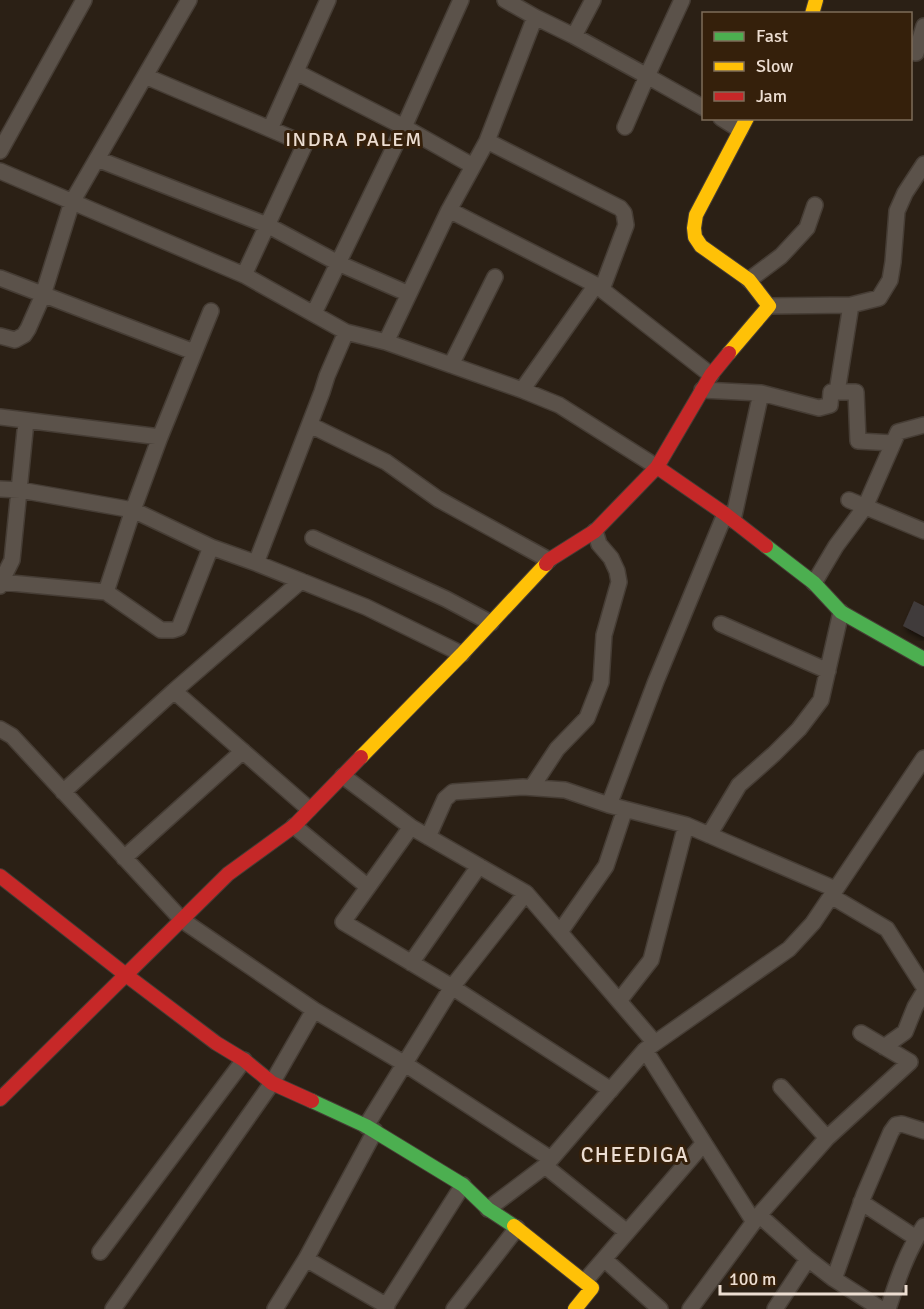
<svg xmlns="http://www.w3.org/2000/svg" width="924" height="1309" viewBox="0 0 924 1309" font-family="Signika,sans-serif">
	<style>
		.building { fill: #413a3a; filter: url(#shadow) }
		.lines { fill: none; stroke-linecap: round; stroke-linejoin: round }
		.street-casing { stroke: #463d35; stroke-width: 18 }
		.fast-casing { stroke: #463d35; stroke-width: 16 }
		.slow-casing { stroke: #463d35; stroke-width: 16 }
		.jam-casing { stroke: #463d35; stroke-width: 16 }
		.street { stroke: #5b524a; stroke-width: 15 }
		.fast { stroke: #4caf50; stroke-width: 14 }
		.slow { stroke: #ffc107; stroke-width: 14 }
		.jam { stroke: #c62828; stroke-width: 14 }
		.labels { text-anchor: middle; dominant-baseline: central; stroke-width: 6; stroke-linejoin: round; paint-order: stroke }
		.neighbourhood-label { font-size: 20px; letter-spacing: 1.5px; fill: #ecddd1; stroke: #35200b }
		.quarter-label { font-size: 21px; letter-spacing: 1.5px; fill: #ecddd1; stroke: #35200b }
	</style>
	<defs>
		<filter id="shadow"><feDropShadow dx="2.5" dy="4" stdDeviation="3" flood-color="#0009"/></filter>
	</defs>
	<rect width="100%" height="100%" fill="#2b2015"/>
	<!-- building -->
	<path class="building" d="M 914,601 L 924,606 L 924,637 L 903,626 Z"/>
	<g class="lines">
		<defs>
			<path id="street" d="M 682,0 L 647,76 L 704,108
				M 535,17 L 574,36 L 593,0
				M 574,36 L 647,76 L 625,127
				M 916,53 L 924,26
				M 296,72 L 404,127 L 473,166
				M 145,76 L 270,129
				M 721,118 L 740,130
				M 487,141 L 620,208 L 624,213 L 626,225 L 602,289
				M 0,151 L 84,0
				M 97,159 L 267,225 L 338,263 L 409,294
				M 0,171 L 244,275 L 346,332 L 386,342 L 522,390 L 559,405 L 657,467
				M 449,210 L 596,285 L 711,375
				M 244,275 L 305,144 L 270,129 L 328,0
				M 0,278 L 194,352
				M 749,280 L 781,256 L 807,228 L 815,205
				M 769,306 L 851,305 L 879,298 L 890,280 L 893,262 L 897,211 L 905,193 L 924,164
				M 211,311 L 160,437 L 133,510 L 211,547 L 256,563
				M 314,313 L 404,127 L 461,0
				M 346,332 L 327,376 L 322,392 L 256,563 L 366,607 L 462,654
				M 0,336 L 15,340 L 24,335 L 28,329 L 43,295 L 72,202 L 189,0
				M 386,342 L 449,210 L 487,141 L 535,17 L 505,0
				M 451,365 L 495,277
				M 522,390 L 596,285
				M 702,390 L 761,393 L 819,408 L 830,405 L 831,392 L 856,392 L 858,441 L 893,443
				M 837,392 L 851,305
				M 0,417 L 160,437
				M 310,425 L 386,462 L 438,499 L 549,560
				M 0,489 L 20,490 L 133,510 L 106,592 L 0,582
				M 849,500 L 924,531
				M 725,514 L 656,681 L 609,805 L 686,825 L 835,889
				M 733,520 L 761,393
				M 313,538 L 446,599 L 491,623
				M 814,583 L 836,546 L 865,507 L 898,432 L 924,425
				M 0,586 L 1,582 L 12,560 L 26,421
				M 106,592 L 161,630 L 173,630 L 179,628 L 211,547
				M 721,624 L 828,671
				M 174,691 L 309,809
				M 0,729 L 12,736 L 182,920 L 314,1010 L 405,1064 L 551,1159
				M 343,776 L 411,827 L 526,893 L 452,987 L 343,922 L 411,827
				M 532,787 L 557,749 L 587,718 L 601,682 L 604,635 L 619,582 L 617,571 L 611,558 L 599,544 L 595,531
				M 63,792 L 174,691 L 301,581
				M 294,826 L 368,887
				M 709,835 L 739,785 L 774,754 L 799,729 L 821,700 L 841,612
				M 428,837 L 445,799 L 453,792 L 523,787 L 565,790 L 609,805
				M 124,858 L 243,751
				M 526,893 L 655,1043
				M 831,896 L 887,929 L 922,984 L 924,984
				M 560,932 L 606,866 L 625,809
				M 411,963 L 479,866
				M 619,1001 L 651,960 L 686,825
				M 884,1047 L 905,1032 L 915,1007 L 924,992
				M 645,1050 L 789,949 L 813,923 L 924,758
				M 781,1087 L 827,1138
				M 366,1126 L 452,987 L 611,1090
				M 375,1131 L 306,1259 L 387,1306
				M 545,1166 L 627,1232
				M 861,1202 L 916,1238
				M 488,1209 L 545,1166 L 645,1050 L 754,1222
				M 759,1215 L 827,1138 L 910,1062 L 861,1033
				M 100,1252 L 244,1060
				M 604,1259 L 660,1309
				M 834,1279 L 864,1195 L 891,1132 L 896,1125 L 902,1124 L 924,1131
				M 585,1281 L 704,1143
				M 113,1309 L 272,1083 L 314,1010
				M 275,1309 L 306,1259
				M 384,1309 L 463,1185
				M 454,1309 L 517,1228
				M 690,1309 L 759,1215 L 808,1259 L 834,1279 L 881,1309
				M 775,1309 L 808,1259
				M 888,1309 C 897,1281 907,1251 924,1226"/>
			<path id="fast" d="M 766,546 L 814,583 L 841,612 L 924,659
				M 312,1101 L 366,1126 L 463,1185 L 488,1209 L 514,1226"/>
			<path id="slow" d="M 812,14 L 816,0
				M 729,353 L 769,306 L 749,280 L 701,246 L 695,237 L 694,228 L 696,215 L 747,118
				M 361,757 L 462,654 L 546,564
				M 514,1226 L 592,1288 L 575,1309"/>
			<path id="jam" d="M 729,353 L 711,375 L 657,467 L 725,514 L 766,546
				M 546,564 L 549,560 L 595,531 L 657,467
				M 0,876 L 126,975 L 216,1043 L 244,1060 L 272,1083 L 312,1101
				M 0,1099 L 228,874 L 294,826 L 361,757"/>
		</defs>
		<!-- street casing -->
		<use href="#street" class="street-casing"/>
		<!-- fast casing -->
		<use href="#fast" class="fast-casing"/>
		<!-- slow casing -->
		<use href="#slow" class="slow-casing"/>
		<!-- jam casing -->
		<use href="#jam" class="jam-casing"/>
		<!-- street -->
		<use href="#street" class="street"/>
		<!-- fast -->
		<use href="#fast" class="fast"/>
		<!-- slow -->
		<use href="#slow" class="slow"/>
		<!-- jam -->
		<use href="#jam" class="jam"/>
	</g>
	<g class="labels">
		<!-- neighbourhood labels -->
		<g class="neighbourhood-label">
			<text x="354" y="139">INDRA PALEM</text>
		</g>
		<!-- quarter labels -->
		<g class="quarter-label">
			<text x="635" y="1155">CHEEDIGA</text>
		</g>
	</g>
	<!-- legend -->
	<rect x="702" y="12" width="210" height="108" fill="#35200b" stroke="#7e6c5a" stroke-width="1.5"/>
	<rect x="714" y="32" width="30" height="9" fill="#4caf50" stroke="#7e6c5a" stroke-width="1.5"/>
	<text x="756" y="42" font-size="18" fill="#ecddd1">Fast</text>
	<rect x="714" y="62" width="30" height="9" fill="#ffc107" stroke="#7e6c5a" stroke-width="1.5"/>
	<text x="756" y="72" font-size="18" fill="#ecddd1">Slow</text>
	<rect x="714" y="92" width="30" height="9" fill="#c62828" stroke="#7e6c5a" stroke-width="1.5"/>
	<text x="756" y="102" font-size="18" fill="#ecddd1">Jam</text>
	<!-- scale -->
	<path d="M720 1285v9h186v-9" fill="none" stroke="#ecddd1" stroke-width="3"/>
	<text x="729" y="1285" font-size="18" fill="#ecddd1" stroke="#35200b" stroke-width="4.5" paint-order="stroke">100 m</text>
</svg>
